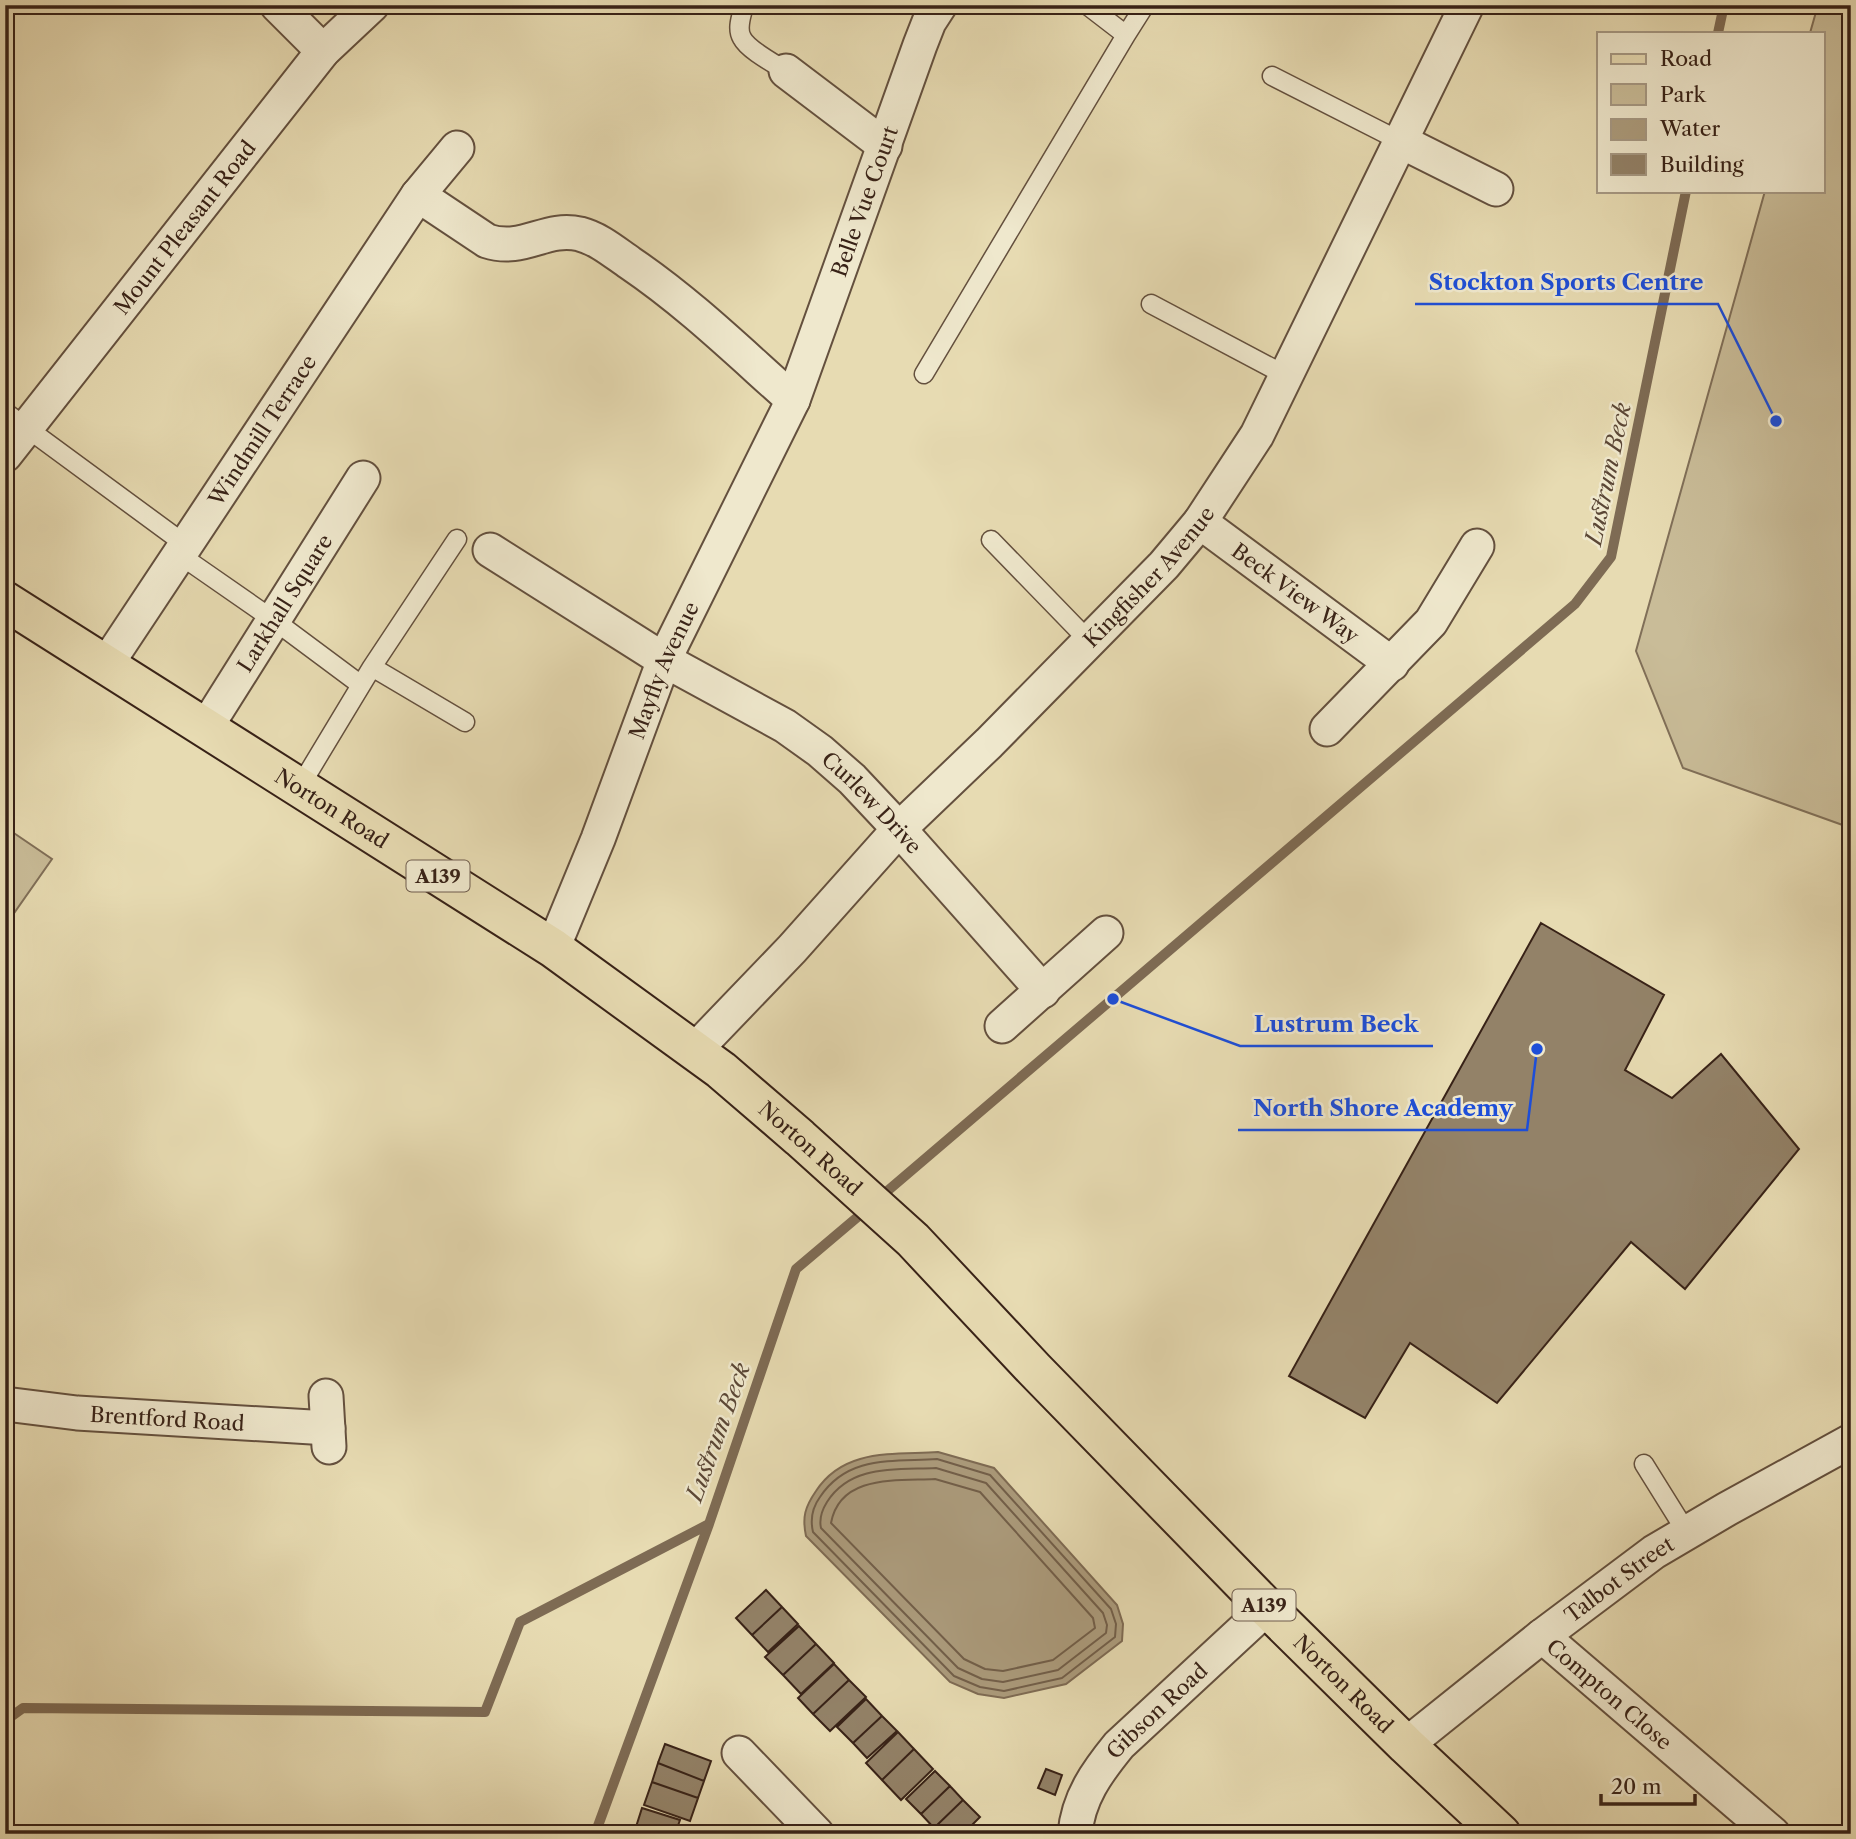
<svg xmlns="http://www.w3.org/2000/svg" width="1856" height="1839" viewBox="0 0 1856 1839" font-family="'Libre Caslon Text',serif">
	<style>
		.green { fill: #c9bc98; stroke: #806f58; stroke-width: 2 }
		.water { fill: #ac9c7d; stroke: #7e6b54; stroke-width: 2 }
		.lines { fill: none; stroke-linecap: round; stroke-linejoin: round }
		.shore { stroke: #725f4a; stroke-width: 2 }
		.stream { stroke: #7e6b54; stroke-width: 10 }
		.building { fill: #938268; stroke: #382217; stroke-width: 2 }
		.service-casing { stroke: #64503e; stroke-width: 21 }
		.minor-casing { stroke: #64503e; stroke-width: 37 }
		.primary-casing { stroke: #382217; stroke-width: 42 }
		.service { stroke: #efe8cd; stroke-width: 18 }
		.minor { stroke: #efe8cd; stroke-width: 33 }
		.primary { stroke: #e7dbb2; stroke-width: 38 }
		.labels { text-anchor: middle; dominant-baseline: central; stroke-width: 5; stroke-linejoin: round; paint-order: stroke }
		.shield { fill: #efe8cd; stroke: #6f5d4e; stroke-width: 2 }
		.shield-label { font-size: 19px; font-weight: bold; fill: #382217 }
		.street-label { font-size: 21px; fill: #382217; stroke: #efe8cd }
		.water-label { font-size: 23px; font-style: italic; fill: #5b4736; stroke: #efe8cd }
		.leader { fill: none; stroke: #1d4ed8; stroke-width: 2.5 }
		.callout-dot { fill: #1d4ed8; stroke: #efe8cd; stroke-width: 2.5 }
		.callout-label { font-size: 23px; text-anchor: middle; font-weight: bold; fill: #1d4ed8; stroke: #efe8cd; stroke-width: 5; stroke-linejoin: round; paint-order: stroke }
	</style>
	<rect width="100%" height="100%" fill="#e7dbb2"/>
	<filter id="stains"><feTurbulence type="fractalNoise" baseFrequency=".00286" numOctaves="4"/><feColorMatrix values="0 0 0 0 .2 0 0 0 0 .09 0 0 0 0 .02 0 0 0 .5 -.17"/></filter>
	<radialGradient id="worn" r=".72"><stop offset=".6" stop-color="#630" stop-opacity="0"/><stop offset="1" stop-color="#630" stop-opacity=".3"/></radialGradient>
	<!-- green -->
	<path class="green" d="M 1818,5 L 1851,5 L 1851,828 L 1683,768 L 1636,651 L 1765,191 L 1823,191 L 1823,33 L 1810,33 Z
		M 5,827 L 52,859 L 5,926 Z"/>
	<!-- water -->
	<path class="water" d="M 938,1452 L 994,1468 L 1117,1605 L 1123,1624 L 1122,1641 L 1066,1684 L 1004,1698 L 978,1694 L 950,1682 L 806,1536 C 802,1517 805,1507 816,1491 C 844,1448 893,1455 938,1452 Z"/>
	<g class="lines">
		<!-- shore -->
		<path class="shore" d="M 937,1459 L 990,1475 L 1111,1609 L 1116,1624 L 1115,1637 L 1062,1678 L 1004,1691 L 980,1687 L 954,1676 L 813,1532 C 810,1519 812,1508 820,1497 C 848,1455 892,1462 937,1459 Z
			M 936,1468 L 986,1483 L 1103,1613 L 1107,1625 L 1106,1633 L 1058,1670 L 1003,1682 L 982,1679 L 958,1668 L 821,1528 C 819,1519 822,1510 827,1502 C 851,1464 896,1470 936,1468 Z
			M 935,1479 L 980,1492 L 1093,1618 L 1095,1628 L 1053,1660 L 1003,1671 L 985,1669 L 964,1659 L 831,1523 C 840,1474 897,1481 935,1479 Z"/>
		<!-- stream -->
		<path class="stream" d="M 1718,33 L 1724,5
			M 878,1199 L 1575,604 L 1611,557 L 1686,191
			M 5,1721 L 23,1708 L 485,1712 L 520,1622 L 709,1524
			M 595,1834 L 709,1524 L 796,1269 L 867,1209"/>
	</g>
	<!-- building -->
	<path class="building" d="M 1541,923 L 1664,995 L 1625,1070 L 1672,1098 L 1721,1054 L 1799,1149 L 1685,1289 L 1631,1242 L 1497,1403 L 1410,1343 L 1365,1418 L 1289,1376 Z
		M 766,1590 L 782,1607 L 752,1635 L 736,1618 Z
		M 782,1607 L 798,1624 L 768,1652 L 752,1635 Z
		M 799,1626 L 816,1644 L 783,1675 L 765,1657 Z
		M 816,1644 L 834,1663 L 801,1694 L 783,1675 Z
		M 834,1664 L 849,1680 L 813,1714 L 798,1698 Z
		M 849,1680 L 866,1697 L 830,1731 L 813,1714 Z
		M 866,1699 L 882,1716 L 853,1743 L 837,1727 Z
		M 882,1716 L 897,1731 L 867,1758 L 853,1743 Z
		M 898,1732 L 914,1749 L 882,1780 L 866,1763 Z
		M 665,1744 L 711,1761 L 704,1781 L 658,1763 Z
		M 914,1749 L 933,1769 L 901,1800 L 882,1780 Z
		M 658,1763 L 704,1781 L 698,1798 L 652,1782 Z
		M 1046,1769 L 1062,1775 L 1055,1795 L 1038,1788 Z
		M 935,1771 L 950,1786 L 921,1814 L 906,1799 Z
		M 652,1782 L 698,1798 L 690,1821 L 644,1805 Z
		M 950,1786 L 963,1800 L 934,1828 L 921,1814 Z
		M 963,1800 L 980,1817 L 963,1834 L 939,1834 L 934,1828 Z
		M 642,1808 L 680,1820 L 675,1834 L 656,1834 L 636,1827 Z"/>
	<g class="lines">
		<defs>
			<path id="service" d="M 744,5 C 742,15 736,28 742,38 C 748,50 775,64 786,71
				M 1087,5 L 1126,35 L 1145,5
				M 1272,76 L 1400,141
				M 1151,304 L 1285,375
				M 924,374 L 1126,35
				M 5,412 L 186,545
				M 991,540 L 1089,641
				M 180,555 L 275,621 L 361,685
				M 372,667 L 465,722
				M 299,788 L 372,667 L 457,539
				M 1644,1464 L 1687,1533"/>
			<g id="minor">
				<path d="M 277,5 L 323,51"/>
				<path d="M 786,71 L 885,146"/>
				<path d="M 1400,141 L 1496,189"/>
				<path d="M 418,195 L 487,241 C 524,253 545,226 580,234 C 599,239 614,252 630,263 C 689,303 740,353 793,400"/>
				<path id="s1" d="M 5,455 L 323,51 L 372,5"/>
				<path id="s2" d="M 1200,522 L 1392,664"/>
				<path id="s3" d="M 490,550 L 664,660 L 785,726 L 820,751 L 852,779 L 899,829 L 1043,991"/>
				<path id="s4" d="M 106,665 L 418,195 L 457,148"/>
				<path id="s5" d="M 205,729 L 363,478"/>
				<path d="M 1327,729 L 1431,622 L 1477,546"/>
				<path id="s6" d="M 553,948 L 598,839 L 664,660 L 793,400 L 920,45 L 929,22 L 940,5"/>
				<path d="M 1002,1026 L 1106,933"/>
				<path id="s7" d="M 695,1050 L 792,949 L 899,829 L 989,743 L 1164,565 L 1200,522 L 1257,435 L 1467,5"/>
				<path d="M 326,1396 L 329,1447"/>
				<path id="s8" d="M 5,1404 L 77,1413 L 328,1428"/>
				<path id="s9" d="M 1542,1636 L 1773,1834"/>
				<path id="s10" d="M 1406,1745 L 1542,1636 L 1654,1552 L 1727,1509 L 1851,1441"/>
				<path d="M 739,1753 L 817,1834"/>
				<path id="s11" d="M 1075,1834 C 1078,1798 1097,1772 1119,1745 L 1267,1608"/>
			</g>
			<g id="primary">
				<path id="s12" d="M 5,601 L 553,948 L 721,1070 L 800,1138 L 913,1240 L 1034,1369 L 1267,1608 L 1406,1745 L 1501,1834"/>
			</g>
		</defs>
		<!-- service casing -->
		<use href="#service" class="service-casing"/>
		<!-- minor casing -->
		<use href="#minor" class="minor-casing"/>
		<!-- primary casing -->
		<use href="#primary" class="primary-casing"/>
		<!-- service -->
		<use href="#service" class="service"/>
		<!-- minor -->
		<use href="#minor" class="minor"/>
		<!-- primary -->
		<use href="#primary" class="primary"/>
	</g>
	<g class="labels">
		<!-- shield labels -->
		<g class="shield">
			<rect x="406.5" y="860.5" width="63" height="31" rx="5"/>
			<rect x="1232.5" y="1589.5" width="63" height="31" rx="5"/>
		</g>
		<g class="shield-label">
			<text x="438" y="876">A139</text>
			<text x="1264" y="1605">A139</text>
		</g>
		<!-- street labels -->
		<g class="street-label">
			<text stroke="none"><textPath href="#s6" startOffset="810">Belle Vue Court</textPath></text>
			<text stroke="none"><textPath href="#s1" startOffset="290">Mount Pleasant Road</textPath></text>
			<text stroke="none"><textPath href="#s4" startOffset="282">Windmill Terrace</textPath></text>
			<text stroke="none"><textPath href="#s7" startOffset="656">Kingfisher Avenue</textPath></text>
			<text stroke="none"><textPath href="#s2" startOffset="119">Beck View Way</textPath></text>
			<text stroke="none"><textPath href="#s5" startOffset="149">Larkhall Square</textPath></text>
			<text stroke="none"><textPath href="#s6" startOffset="299">Mayfly Avenue</textPath></text>
			<text stroke="none"><textPath href="#s3" startOffset="460">Curlew Drive</textPath></text>
			<text stroke="none"><textPath href="#s12" startOffset="387">Norton Road</textPath></text>
			<text stroke="none"><textPath href="#s12" startOffset="975">Norton Road</textPath></text>
			<text stroke="none"><textPath href="#s8" startOffset="163">Brentford Road</textPath></text>
			<text stroke="none"><textPath href="#s10" startOffset="270">Talbot Street</textPath></text>
			<text stroke="none"><textPath href="#s12" startOffset="1731">Norton Road</textPath></text>
			<text stroke="none"><textPath href="#s9" startOffset="89">Compton Close</textPath></text>
			<text stroke="none"><textPath href="#s11" startOffset="152">Gibson Road</textPath></text>
		</g>
		<!-- water labels -->
		<g class="water-label">
			<text transform="translate(1608 474) rotate(-78)">Lustrum Beck</text>
			<text transform="translate(718 1432) rotate(-70)">Lustrum Beck</text>
		</g>
	</g>
	<!-- callouts -->
	<path class="leader" d="M1776 421L1718 304H1415M1113 999L1240 1046H1433M1537 1049L1527 1130H1238"/>
	<g class="callout-dot">
		<circle cx="1776" cy="421" r="7"/>
		<circle cx="1113" cy="999" r="7"/>
		<circle cx="1537" cy="1049" r="7"/>
	</g>
	<g class="callout-label">
		<text x="1566" y="290">Stockton Sports Centre</text>
		<text x="1336" y="1032">Lustrum Beck</text>
		<text x="1383" y="1116">North Shore Academy</text>
	</g>
	<!-- margin -->
	<rect width="1856" height="1839" fill="none" stroke="#e7dbb2" stroke-width="28"/>
	<rect x="7" y="7" width="1842" height="1825" fill="none" stroke="#382217" stroke-width="3.5"/>
	<rect x="14" y="14" width="1828" height="1811" fill="none" stroke="#382217" stroke-width="2"/>
	<!-- legend -->
	<rect x="1597" y="32" width="228" height="161" fill="#efe8cd" stroke="#a69984" stroke-width="2"/>
	<rect x="1611" y="54" width="35" height="10" fill="#e7dbb2" stroke="#a69984" stroke-width="2"/>
	<text x="1660" y="66" font-size="21" fill="#382217">Road</text>
	<rect x="1611" y="84" width="35" height="21" fill="#c9bc98" stroke="#a69984" stroke-width="2"/>
	<text x="1660" y="102" font-size="21" fill="#382217">Park</text>
	<rect x="1611" y="119" width="35" height="21" fill="#ac9c7d" stroke="#a69984" stroke-width="2"/>
	<text x="1660" y="136" font-size="21" fill="#382217">Water</text>
	<rect x="1611" y="154" width="35" height="21" fill="#938268" stroke="#a69984" stroke-width="2"/>
	<text x="1660" y="172" font-size="21" fill="#382217">Building</text>
	<!-- scale -->
	<path d="M1601 1794v10h94v-10" fill="none" stroke="#382217" stroke-width="3.5"/>
	<text x="1611" y="1794" font-size="21" fill="#382217" stroke="#efe8cd" stroke-width="5" paint-order="stroke">20 m</text>
	<rect width="100%" height="100%" filter="url(#stains)"/>
	<rect width="100%" height="100%" fill="url(#worn)"/>
</svg>
